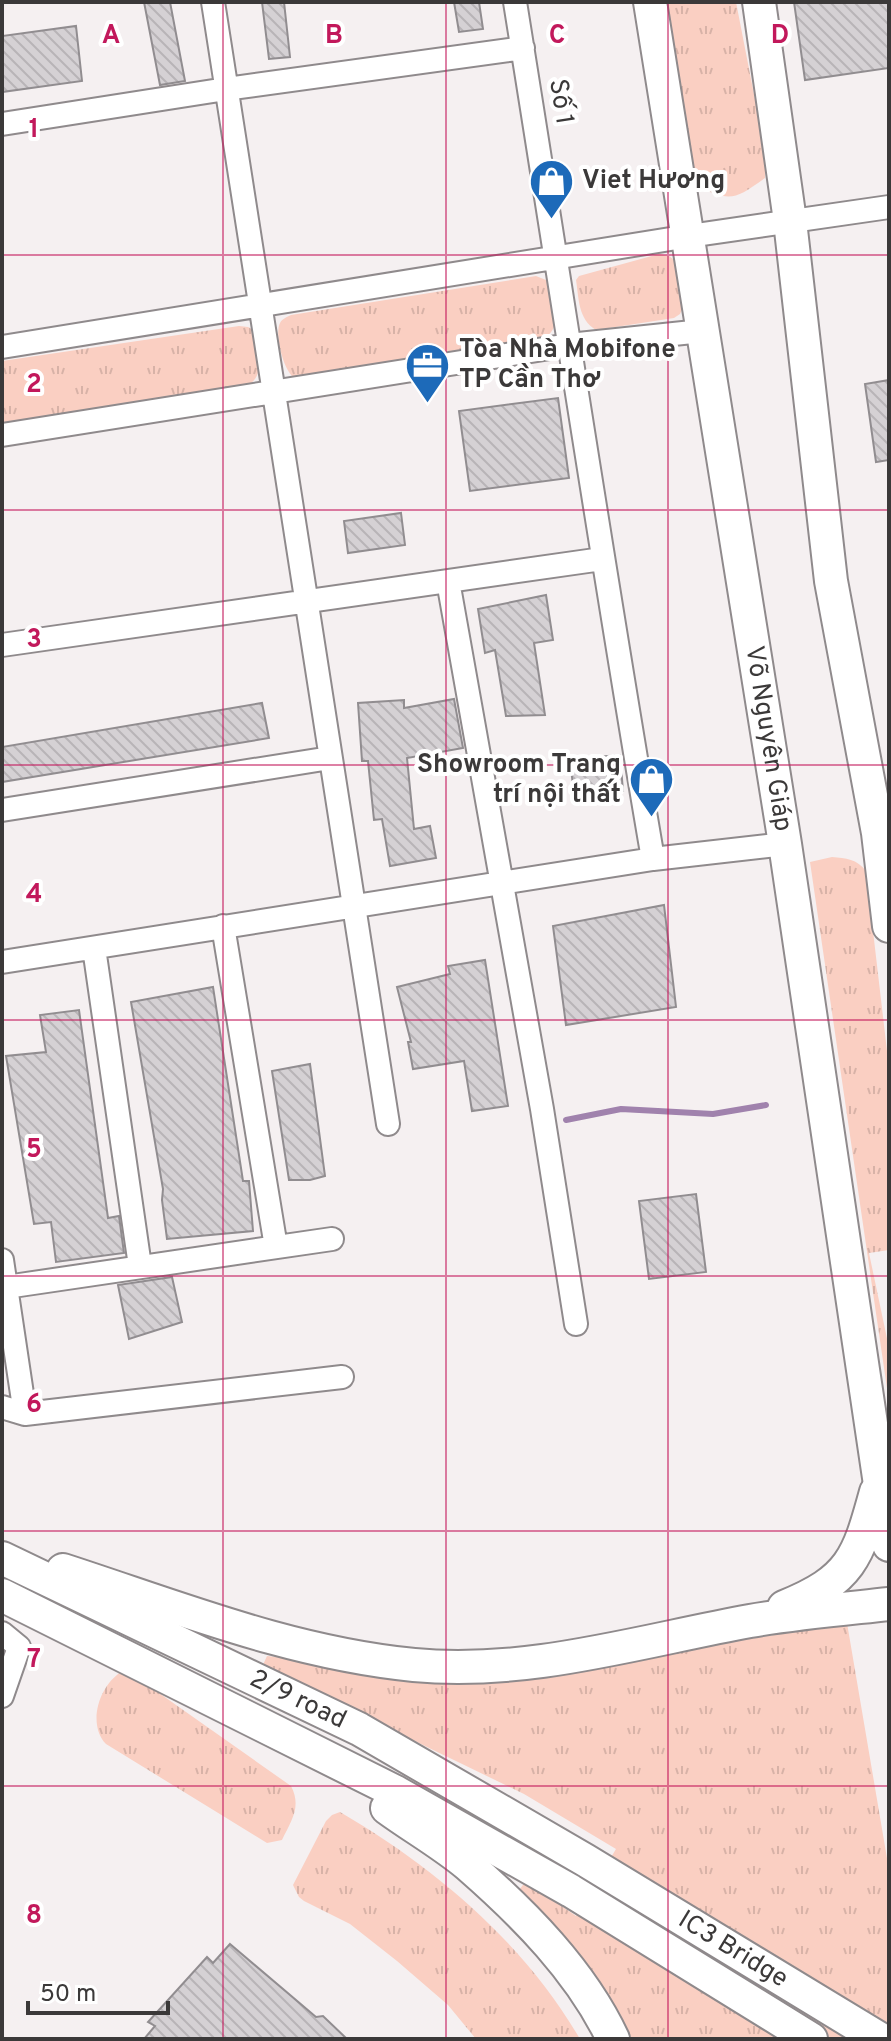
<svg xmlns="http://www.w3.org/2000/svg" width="891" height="2041" viewBox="0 0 891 2041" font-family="Overpass,sans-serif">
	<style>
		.grass { fill: url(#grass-tufts) }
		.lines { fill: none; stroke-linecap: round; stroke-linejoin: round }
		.stream { stroke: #a082ad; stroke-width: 6 }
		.building { fill: url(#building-back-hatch); stroke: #918d90; stroke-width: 2 }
		.minor-casing { stroke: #8f8a8c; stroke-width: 26 }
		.highway-casing { stroke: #8f8a8c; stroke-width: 36 }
		.minor { stroke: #fff; stroke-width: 22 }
		.highway { stroke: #fff; stroke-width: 32 }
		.grid { fill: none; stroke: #c2185b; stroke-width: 2; stroke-opacity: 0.55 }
		.labels { text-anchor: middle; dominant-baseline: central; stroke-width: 8; stroke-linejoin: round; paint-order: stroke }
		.street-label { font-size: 26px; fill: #3b3939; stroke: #fff }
		.poi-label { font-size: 26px; font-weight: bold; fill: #3b3939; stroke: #fff; text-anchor: start }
		.grid-label { font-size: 26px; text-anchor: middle; font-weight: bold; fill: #c2185b; stroke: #fff; stroke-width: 8; stroke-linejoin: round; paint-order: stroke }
	</style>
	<defs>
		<pattern id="grass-tufts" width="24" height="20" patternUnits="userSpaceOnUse" patternTransform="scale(2)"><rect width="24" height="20" fill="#facfc2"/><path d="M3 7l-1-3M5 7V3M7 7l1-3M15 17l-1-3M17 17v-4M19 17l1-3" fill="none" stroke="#d7b2a7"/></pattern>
		<pattern id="building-back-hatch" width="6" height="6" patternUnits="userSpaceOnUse" patternTransform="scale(2)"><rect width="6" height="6" fill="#d5d1d4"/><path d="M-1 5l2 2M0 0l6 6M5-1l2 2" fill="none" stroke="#b8b4b7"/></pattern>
	</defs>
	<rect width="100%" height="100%" fill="#f5f0f1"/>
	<!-- grass -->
	<path class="grass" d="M 662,2 L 736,2 L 766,156 L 765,178 C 734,200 731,202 696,186 L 675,86 Z
		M 659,254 L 669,256 L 677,262 L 683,307 L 680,314 L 674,318 L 596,330 C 578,319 579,299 576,280 L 579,276 Z
		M 536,276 L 546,280 L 554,287 C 555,306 562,326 545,338 L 295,378 C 284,373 274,334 280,323 C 282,319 287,317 291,315 Z
		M 239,326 L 248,327 L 255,331 C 257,353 268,376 244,388 L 2,426 L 2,361 Z
		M 832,857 C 846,858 857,859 866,871 L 889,1068 L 889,1250 L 869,1253 L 889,1348 L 889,1402 L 810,862 Z
		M 847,1623 L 889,1870 L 889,2039 L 632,2039 L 604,1998 L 516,1894 L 526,1881 L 576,1916 L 616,1849 L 524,1794 L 262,1667 L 267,1656 L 415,1671 L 614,1661 Z
		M 121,1672 L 132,1674 L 291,1786 C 302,1807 291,1821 282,1840 L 267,1843 L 106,1744 C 87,1724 99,1686 121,1672 Z
		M 340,1812 C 436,1868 524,1943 580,2039 L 476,2039 L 448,2005 L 397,1961 L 350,1924 L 304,1901 L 299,1897 L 293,1885 L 326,1821 L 332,1815 Z"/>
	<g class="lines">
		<!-- stream -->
		<path class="stream" d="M 566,1120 L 621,1109 L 713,1114 L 766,1105"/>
	</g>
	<!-- building -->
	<path class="building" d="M 144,2 L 170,2 L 185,81 L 160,85 Z
		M 262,2 L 284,2 L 290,57 L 269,59 Z
		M 454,2 L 479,2 L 483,29 L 459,32 Z
		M 794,2 L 889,2 L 889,68 L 805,80 Z
		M 76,26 L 82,81 L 2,92 L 2,36 Z
		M 889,380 L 889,460 L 876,462 L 865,384 Z
		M 558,398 L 569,478 L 470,491 L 459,411 Z
		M 401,513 L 405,545 L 348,553 L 344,521 Z
		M 546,595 L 553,640 L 534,643 L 545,715 L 506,716 L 495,650 L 485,653 L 478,609 Z
		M 454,699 L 463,748 L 407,758 L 414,829 L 430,826 L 436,858 L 390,866 L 382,819 L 374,820 L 368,761 L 362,761 L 358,703 L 404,700 L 404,708 Z
		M 262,703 L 269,738 L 2,782 L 2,747 Z
		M 620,755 L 623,791 L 574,795 L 570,759 Z
		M 664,905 L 676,1007 L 566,1025 L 553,926 Z
		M 485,960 L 508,1106 L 472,1111 L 464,1061 L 413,1069 L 408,1042 L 411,1042 L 397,987 L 450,974 L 448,966 Z
		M 213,987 L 243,1181 L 249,1181 L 253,1231 L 167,1239 L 162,1200 L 163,1189 L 131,1002 Z
		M 79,1010 L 108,1218 L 119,1216 L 124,1253 L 56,1262 L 51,1222 L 34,1224 L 6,1056 L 46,1052 L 40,1015 Z
		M 310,1064 L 325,1176 L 310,1180 L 289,1180 L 272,1071 Z
		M 696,1194 L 706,1272 L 649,1279 L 639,1201 Z
		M 172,1277 L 182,1322 L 129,1339 L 118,1285 Z
		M 230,1944 L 316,2017 L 323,2016 L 347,2039 L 144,2039 L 155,2026 L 148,2022 L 207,1957 L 213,1963 Z"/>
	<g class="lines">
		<defs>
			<path id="minor" d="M 213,2 L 388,1124
				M 515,2 C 561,288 604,574 653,859
				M 2,124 L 226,89 L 523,48
				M 2,347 L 689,236 L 889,207
				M 2,435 L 569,345 L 702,331
				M 448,581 L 542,1109 L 576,1324
				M 2,645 L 602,559
				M 2,810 L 330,758
				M 223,926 L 276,1247
				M 94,948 L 140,1266
				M 2,962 L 653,859 L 785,844
				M 2,1260 L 25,1414
				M 6,1287 L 332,1239
				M 2,1407 L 25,1414 L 342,1377
				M 2,1633 L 19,1647 L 2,1696"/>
			<g id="highway">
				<path id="s1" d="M 650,2 L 785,844 L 889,1545"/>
				<path d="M 759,2 L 790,221 L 831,581 L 878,833 L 889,926"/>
				<path id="s2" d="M 2,1558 L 359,1729 L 585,1860 L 880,2039"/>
				<path d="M 63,1570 C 180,1608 291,1653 414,1665 C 527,1676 640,1641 750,1621 C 796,1613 843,1609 889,1604"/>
				<path d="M 2,1595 L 394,1791 L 571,1891 L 811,2039"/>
				<path d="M 784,1607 C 851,1580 858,1558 876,1492"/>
				<path d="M 387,1808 C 413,1827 443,1844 468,1865 C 524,1914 581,1971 613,2039"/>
			</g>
		</defs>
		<!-- minor casing -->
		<use href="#minor" class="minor-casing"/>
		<!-- highway casing -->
		<use href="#highway" class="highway-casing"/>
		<!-- minor -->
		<use href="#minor" class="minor"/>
		<!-- highway -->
		<use href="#highway" class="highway"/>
	</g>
	<!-- grid -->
	<path class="grid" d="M 223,2 L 223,2039M 446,2 L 446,2039M 668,2 L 668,2039M 2,255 L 889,255M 2,510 L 889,510M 2,765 L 889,765M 2,1020 L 889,1020M 2,1276 L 889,1276M 2,1531 L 889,1531M 2,1786 L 889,1786"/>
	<!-- icons -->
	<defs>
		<symbol id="shop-pin" viewBox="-11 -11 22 30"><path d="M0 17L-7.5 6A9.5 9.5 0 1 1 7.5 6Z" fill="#1d6ab9" stroke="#fff"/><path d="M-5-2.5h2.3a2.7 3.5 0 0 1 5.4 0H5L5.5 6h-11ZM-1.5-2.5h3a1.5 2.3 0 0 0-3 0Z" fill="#fff"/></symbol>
		<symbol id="office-pin" viewBox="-11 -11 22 30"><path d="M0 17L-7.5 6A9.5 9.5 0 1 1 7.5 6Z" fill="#1d6ab9" stroke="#fff"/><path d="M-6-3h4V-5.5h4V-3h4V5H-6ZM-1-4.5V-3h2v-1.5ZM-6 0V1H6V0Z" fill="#fff"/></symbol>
	</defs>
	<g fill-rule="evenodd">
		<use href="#shop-pin" x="526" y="156" width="51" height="69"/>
		<use href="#office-pin" x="402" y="340" width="51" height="69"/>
		<use href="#shop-pin" x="626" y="754" width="51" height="69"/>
	</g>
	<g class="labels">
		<!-- street labels -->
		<g class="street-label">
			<text transform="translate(560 102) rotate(81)">Số 1</text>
			<text stroke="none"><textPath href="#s1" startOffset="746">Võ Nguyên Giáp</textPath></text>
			<text stroke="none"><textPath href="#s2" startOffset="328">2/9 road</textPath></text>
			<text stroke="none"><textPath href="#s2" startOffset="830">IC3 Bridge</textPath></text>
		</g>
		<!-- poi labels -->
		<g class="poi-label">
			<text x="582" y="181">Viet Hương</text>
			<text x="459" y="350">Tòa Nhà Mobifone<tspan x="459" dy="30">TP Cần Thơ</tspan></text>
			<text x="621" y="765" text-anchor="end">Showroom Trang<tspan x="621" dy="30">trí nội thất</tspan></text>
		</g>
	</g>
	<g class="grid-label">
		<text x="111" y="43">A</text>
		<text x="334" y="43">B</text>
		<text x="557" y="43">C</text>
		<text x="780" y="43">D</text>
		<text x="34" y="137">1</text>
		<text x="34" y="392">2</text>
		<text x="34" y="647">3</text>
		<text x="34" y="902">4</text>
		<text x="34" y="1157">5</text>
		<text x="34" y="1412">6</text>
		<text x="34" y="1667">7</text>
		<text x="34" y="1923">8</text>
	</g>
	<!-- border -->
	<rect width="891" height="2041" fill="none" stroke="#3b3939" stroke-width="8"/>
	<!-- scale -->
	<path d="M28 2001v12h140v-12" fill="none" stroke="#3b3939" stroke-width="4"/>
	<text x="40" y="2001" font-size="24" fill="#3b3939" stroke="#ffffff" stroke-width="6" paint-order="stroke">50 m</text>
</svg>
